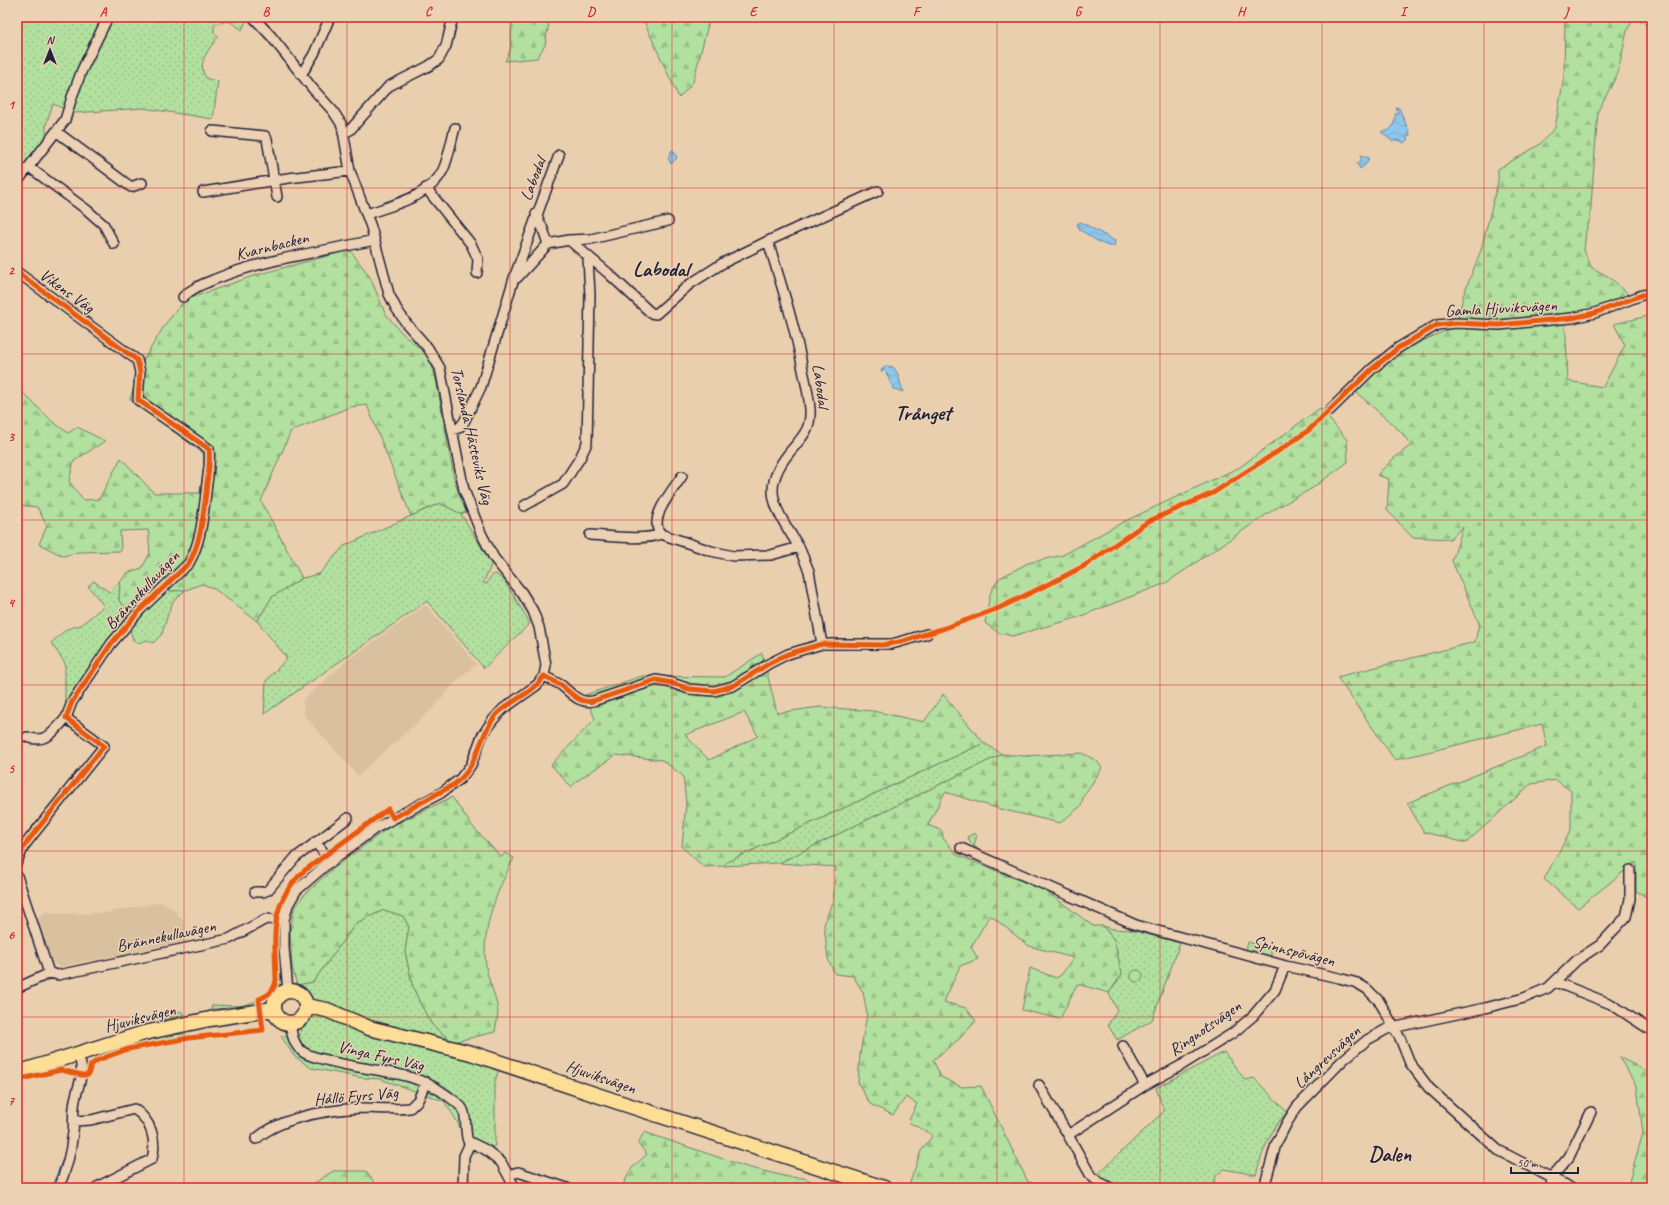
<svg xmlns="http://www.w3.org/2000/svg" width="1669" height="1205" viewBox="0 0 1669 1205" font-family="Caveat,sans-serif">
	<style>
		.built { fill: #d9c1a0 }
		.grass { fill: url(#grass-dots); stroke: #6a816c }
		.forest { fill: url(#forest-firs); stroke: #6a816c; fill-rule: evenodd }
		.park { fill: #b2e09e; stroke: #6a816c }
		.water { fill: url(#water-waves); stroke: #6285a6 }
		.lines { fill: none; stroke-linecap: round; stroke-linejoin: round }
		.stream { stroke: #6285a6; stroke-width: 2.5 }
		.street-casing { stroke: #22223b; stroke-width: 12 }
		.primary-casing { stroke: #22223b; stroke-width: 17 }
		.street { stroke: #ecd1b4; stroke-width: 9 }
		.primary { stroke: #fdde96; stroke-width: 14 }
		.cycleway-casing { stroke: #ecd1b4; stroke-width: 8 }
		.cycleway { stroke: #e8590c; stroke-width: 5 }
		.grid { fill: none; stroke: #d62828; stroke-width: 1; stroke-opacity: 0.55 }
		.labels { text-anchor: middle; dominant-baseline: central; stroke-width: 3; stroke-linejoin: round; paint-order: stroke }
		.street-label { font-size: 17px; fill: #22223b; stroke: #ecd1b4 }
		.district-label { font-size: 21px; font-weight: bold; fill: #22223b; stroke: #ecd1b4 }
		.neatline { fill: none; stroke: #d62828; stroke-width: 1.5 }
		.grid-label { font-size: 13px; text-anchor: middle; font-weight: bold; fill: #d62828 }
	</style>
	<defs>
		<pattern id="grass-dots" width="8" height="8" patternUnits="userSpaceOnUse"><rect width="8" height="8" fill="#b2e09e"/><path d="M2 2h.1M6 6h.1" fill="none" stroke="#99c089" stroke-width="1.8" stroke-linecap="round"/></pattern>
		<pattern id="forest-firs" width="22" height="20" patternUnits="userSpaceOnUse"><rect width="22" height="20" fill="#b2e09e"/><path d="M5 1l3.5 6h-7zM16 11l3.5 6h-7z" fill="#99c089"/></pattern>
		<pattern id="water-waves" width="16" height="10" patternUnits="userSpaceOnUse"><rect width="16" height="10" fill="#8dc7ed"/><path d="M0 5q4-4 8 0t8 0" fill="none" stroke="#79abcc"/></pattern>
	</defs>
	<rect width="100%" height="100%" fill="#eacfae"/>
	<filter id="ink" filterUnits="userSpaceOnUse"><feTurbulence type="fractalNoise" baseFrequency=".025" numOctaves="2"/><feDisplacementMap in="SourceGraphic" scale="8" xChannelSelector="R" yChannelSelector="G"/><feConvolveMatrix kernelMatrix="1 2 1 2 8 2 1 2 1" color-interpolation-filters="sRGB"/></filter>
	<g filter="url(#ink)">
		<!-- built -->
		<path class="built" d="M 426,605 L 476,664 L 455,683 L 433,708 L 358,776 L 304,715 L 303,700 L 350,658 Z
			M 161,902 L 173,909 L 183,920 L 187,941 L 60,967 L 54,964 L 51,959 L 37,919 L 46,911 L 56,914 L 105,913 Z"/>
		<!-- grass -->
		<path class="grass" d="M 17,17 L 245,17 L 247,19 L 242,30 C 230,21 228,18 214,26 L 214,33 L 218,37 C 209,50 195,63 207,79 L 218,81 L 213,119 L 143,108 L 75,113 L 53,104 L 46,124 L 46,137 L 17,175 Z
			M 440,503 L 461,514 L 491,563 L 490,568 L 483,583 L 487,584 C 489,579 490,575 496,574 L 504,580 L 530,623 L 484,668 L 427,601 L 264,714 L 266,681 L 287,658 L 257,621 L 272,597 L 302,578 L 319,574 L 344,546 Z
			M 94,581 L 109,592 L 120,582 L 119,601 L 148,587 L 172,591 L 185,590 L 173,602 L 168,614 L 162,634 L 153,643 L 147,640 L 138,643 L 133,640 L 127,620 L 65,702 L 65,663 L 51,643 L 67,629 L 81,625 L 104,606 L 88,586 Z
			M 984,743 L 1002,754 L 779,863 L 723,866 L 727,862 Z
			M 975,833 L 977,836 L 974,844 L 977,848 L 976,849 L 967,837 Z
			M 384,910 L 403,916 L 409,927 L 405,951 L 412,984 L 420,1003 L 432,1025 L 453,1042 L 503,1057 L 495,1081 L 495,1146 L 473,1153 L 455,1118 L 444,1101 L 380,1079 L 363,1078 L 311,1068 L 294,1056 L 281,1036 L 300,1036 L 301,1028 L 309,1020 L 307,996 L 297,985 L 313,982 L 356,923 Z
			M 1103,926 L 1113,929 L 1131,930 L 1180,943 L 1152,1020 L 1117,1040 L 1108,1025 L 1117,1010 L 1109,993 L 1122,974 L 1114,940 Z
			M 277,928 L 279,931 C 280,949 288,989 269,1000 L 275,991 L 278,973 Z
			M 1248,942 L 1269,948 L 1271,952 L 1271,956 L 1246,950 Z
			M 257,1001 L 260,1001 L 262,1003 C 245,1009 229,1008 211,1009 L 212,1005 L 240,1006 Z
			M 181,1011 L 184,1015 L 161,1021 L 161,1020 Z
			M 186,1034 L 188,1037 L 168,1039 L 136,1046 L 134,1044 L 157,1036 Z
			M 1224,1052 L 1245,1080 L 1254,1078 L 1287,1112 C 1270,1130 1262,1152 1256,1175 L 1224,1169 L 1216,1176 L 1213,1188 L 1119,1188 L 1104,1183 L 1096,1176 L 1164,1111 L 1156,1088 Z"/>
		<!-- forest -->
		<path class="forest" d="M 513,17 L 550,17 L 545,45 L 537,58 L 505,61 L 510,51 Z
			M 642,17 L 710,17 L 693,82 L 679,98 Z
			M 1511,17 L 1634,17 L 1627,31 L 1618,73 L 1598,111 L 1590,219 L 1586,231 L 1584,250 L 1591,267 L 1609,277 L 1631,296 L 1593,310 L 1565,316 L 1568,381 L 1603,387 L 1625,345 L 1614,324 L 1652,315 L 1652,900 L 1636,891 L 1636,862 L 1578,908 L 1544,879 L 1571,830 L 1571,791 L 1556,780 L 1531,784 L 1466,843 L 1424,832 L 1407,803 L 1547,746 L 1542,724 L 1395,760 L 1337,677 L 1475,642 L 1479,623 L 1452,561 L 1463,527 L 1450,539 L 1412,537 L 1387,510 L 1389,479 L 1377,475 L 1393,459 L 1411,445 L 1401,432 L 1356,392 L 1389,360 L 1409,347 L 1447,330 L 1458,319 L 1463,296 L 1481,250 L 1498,182 L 1498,169 L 1539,145 L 1555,128 L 1564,77 L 1565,19 Z
			M 1636,17 L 1652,17 L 1652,29 Z
			M 350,250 L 370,277 L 385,313 L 401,332 L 427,355 L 435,374 L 455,483 L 466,512 L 461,514 L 440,503 L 411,516 L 367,405 L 350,407 L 291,431 L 261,501 L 302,578 L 272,597 L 257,621 L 213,588 L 202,584 L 186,590 L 172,591 L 148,587 L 127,608 L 119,601 L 120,582 L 127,573 L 142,568 L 150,553 L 148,530 L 120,531 L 121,551 L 79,552 L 63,556 L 39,544 L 47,526 L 37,507 L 17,505 L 17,390 L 23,393 L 53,422 L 68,433 L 77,427 L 105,441 L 74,461 L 69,481 L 83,500 L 99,499 L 121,458 L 154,493 L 200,493 L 204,466 L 204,454 L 130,399 L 144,359 L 166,323 L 185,300 L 256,275 Z
			M 1320,408 L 1347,440 L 1348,462 L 1311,489 L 1273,510 L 1166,583 L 1076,618 L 1012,636 L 999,633 L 985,623 L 990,594 L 998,579 L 1028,563 L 1063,555 L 1123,522 L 1240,467 Z
			M 762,653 L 777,713 L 819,707 L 873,711 L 924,722 L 943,694 L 984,743 L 727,862 L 723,866 L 704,867 L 682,847 L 686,803 L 683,776 L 662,760 L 616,755 L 577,781 L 571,787 L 551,765 L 595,719 L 585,695 L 642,676 L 725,677 ZM 744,712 L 758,736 L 709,760 L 685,735 Z
			M 1082,753 L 1097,761 L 1102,768 L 1083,797 L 1081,806 L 1060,823 L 1000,809 L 945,792 L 928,825 L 942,831 L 943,838 L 957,855 L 1046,891 L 1093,926 L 1103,926 L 1114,940 L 1122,974 L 1109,993 L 1077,984 L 1060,1019 L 1022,1010 L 1030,968 L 1056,978 L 1061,975 L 1074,958 L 1029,946 L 990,915 L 971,947 L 978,959 L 960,966 L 944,1002 L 966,1008 L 976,1021 L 959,1039 L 933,1060 L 941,1077 L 962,1087 L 981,1086 L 1028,1182 L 1057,1188 L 908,1188 L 921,1151 L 933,1135 L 908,1122 L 917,1104 L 906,1097 L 893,1115 L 870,1104 L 858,1083 L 860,1054 L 867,1014 L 863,992 L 853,976 L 835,974 L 828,959 L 824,925 L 833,899 L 836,867 L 779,863 L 1002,754 L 1024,756 Z
			M 452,797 L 473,827 L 501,857 L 505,853 L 514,858 C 497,891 481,928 486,966 C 488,981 496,995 498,1010 C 498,1017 496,1025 495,1032 L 453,1042 L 432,1025 L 420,1003 L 412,984 L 405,951 L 409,927 L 403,916 L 384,910 L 356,923 L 313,982 L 297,985 L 292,967 L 290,932 L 294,909 L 304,895 L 330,871 L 388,828 Z
			M 1619,1057 L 1650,1073 L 1652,1070 L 1652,1188 L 1627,1188 L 1643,1133 L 1637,1087 Z
			M 644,1132 L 747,1167 L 788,1177 L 804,1178 L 827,1188 L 621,1188 L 632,1168 L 647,1154 L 638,1144 Z
			M 333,1171 L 366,1171 L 378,1188 L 307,1188 Z"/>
		<!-- park -->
		<path class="park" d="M1131 976a6 6 0 1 1 12 0a6 6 0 1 1-12 0Z"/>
		<!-- water -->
		<path class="water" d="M 1396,107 L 1399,108 L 1409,131 L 1410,135 L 1406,137 L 1408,139 L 1404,143 L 1399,140 L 1392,141 L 1381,132 C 1384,131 1389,131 1390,129 C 1394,126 1396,118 1395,114 L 1397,114 L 1398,112 Z
			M 672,150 L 674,151 L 677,158 L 671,164 L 668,158 Z
			M 1361,155 L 1369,158 L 1365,165 L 1360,169 L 1357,163 L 1361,161 Z
			M 1081,222 L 1115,241 L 1114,246 L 1108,246 L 1099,242 L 1080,230 L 1077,224 Z
			M 886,366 L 893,367 C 900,374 899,383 904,392 L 893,389 L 886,372 L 884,370 L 882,372 L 881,370 Z"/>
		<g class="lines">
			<!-- stream -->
			<path class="stream" d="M 52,1188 L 64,1158"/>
			<defs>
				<path id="street" d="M 253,17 L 271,36 L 313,89 L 333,111 L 342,125 L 350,171 L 371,227 L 389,294 L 396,308 L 406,323 L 428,348 L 440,368 L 464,490 L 481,533 L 494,558 L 522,593 L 533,611 L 539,627 L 546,665 L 544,676 L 537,685 L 503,709 L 492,721 L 482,736 L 471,765 L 460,779 L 441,793 L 376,828 L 326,865 L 296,891 L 288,905 L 284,920 L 284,948 L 288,991
					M 301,75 L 314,54 L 330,17
					M 212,131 L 265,136 L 267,139 L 277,197
					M 57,132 L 131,187 L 142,183
					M 343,133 L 350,130 L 389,86 L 429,66 L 439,59 L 446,46 L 453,17
					M 29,167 L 87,210 L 104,225 L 114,244
					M 17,182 L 65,120 L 72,97 L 82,70 L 108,17
					M 426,188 L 471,244 L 478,259 L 477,273
					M 203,192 L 288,178 L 350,171
					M 367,214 C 392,205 430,197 443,170 C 449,157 451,141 455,128
					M 536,214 L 543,229 L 548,244
					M 569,240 L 591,239 L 668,221
					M 768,241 C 781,284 795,326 803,370 C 806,383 809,396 810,409 C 811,427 805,434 794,447 C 758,487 774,507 799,547
					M 17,272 L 137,360 L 140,372 L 138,400 L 209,449 C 211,464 207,478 206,493 C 203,516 201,542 189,563 L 140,610 L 111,644 L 72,702 L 66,718 L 104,746 L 35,832 L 24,846 L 17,862
					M 514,278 L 517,278 L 548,244 L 569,240 L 608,273 L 651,313 L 656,314 L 690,284 L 723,263 L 768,241 L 878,191
					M 183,297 C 193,287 206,283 218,278 C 268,258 322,252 374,240
					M 1330,410 L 1372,369 L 1398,348 L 1437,325 L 1456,323 L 1499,325 L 1572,318 L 1595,313 L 1642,295 L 1652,294
					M 452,430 L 459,428 L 464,422 L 481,387 L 514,278 L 559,155
					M 524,506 L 563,484 L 580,458 L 587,443 L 590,295 L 588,258
					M 661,534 C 647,519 673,490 682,476
					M 590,535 C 609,536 645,541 661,534 L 711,551 L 733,556 L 771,555 L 799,547 L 809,571 L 822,644
					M 544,676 C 550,679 555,682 561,685 C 571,693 579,704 593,701 L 656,680 L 672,683 L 689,689 L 714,691 L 733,686 L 770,663 L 788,654 L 822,644 L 892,644 L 927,634
					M 27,737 C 47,744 54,731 66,718
					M 315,842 L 332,862
					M 961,848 L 1136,925 L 1286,966 L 1339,978 L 1357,983 L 1367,989 L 1379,1001 L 1400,1038 L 1410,1063 L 1429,1088 L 1498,1150 L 1571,1188
					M 17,876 L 48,970 L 50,973 L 58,975 L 229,939 L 266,919 L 284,920
					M 255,892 L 263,892 L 268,890 L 295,858 L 348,818
					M 1555,982 L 1611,1004 L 1652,1031
					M 17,988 L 50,973
					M 290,1023 C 292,1034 293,1045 303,1052 C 310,1057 321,1058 329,1061 C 370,1072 413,1069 448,1096 C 452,1099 458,1103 462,1108 C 468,1117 464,1131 468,1141 L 486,1150 L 501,1162 L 515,1188
					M 1123,1046 L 1145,1085
					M 1039,1085 L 1068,1135
					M 74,1121 L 91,1120 L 134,1109 C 151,1120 157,1140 152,1159 L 97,1187
					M 256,1139 C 281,1117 328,1110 361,1108 C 377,1108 394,1110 410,1108 L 418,1100 L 426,1082
					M 509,1175 L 518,1172 L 524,1174 L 567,1188
					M 58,1188 C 67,1170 71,1152 73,1132 C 74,1124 73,1115 74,1107 C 76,1085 87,1078 78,1054
					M 463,1188 L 464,1156 L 470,1143
					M 1111,1188 L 1099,1182 L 1091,1176 L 1068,1135 L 1145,1085 L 1182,1065 L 1233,1033 L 1253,1016 L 1275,990 L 1285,966
					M 1264,1188 L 1276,1144 L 1288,1121 L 1297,1107 L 1343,1060 L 1367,1040 L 1387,1029 L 1485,1008 L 1524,998 L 1548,988 L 1577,960 L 1600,945 L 1626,917 L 1630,899 L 1630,870
					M 1552,1188 L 1551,1178 L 1569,1157 L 1591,1112"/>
				<path id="primary" d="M274 1007a16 16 0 1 1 32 0a16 16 0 1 1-32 0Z
					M 306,1006 L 327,1010 L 369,1028 L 471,1053 L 618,1102 L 884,1188
					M 17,1073 L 144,1033 L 210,1019 L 274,1009"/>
			</defs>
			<!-- street casing -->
			<use href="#street" class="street-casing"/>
			<!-- primary casing -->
			<use href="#primary" class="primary-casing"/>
			<!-- street -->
			<use href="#street" class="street"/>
			<!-- primary -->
			<use href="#primary" class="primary"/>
			<defs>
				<path id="cycleway" d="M 17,272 L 137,360 L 140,372 L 138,400 L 209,449 C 211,464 207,478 206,493 C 203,516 201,542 189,563 L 140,610 L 111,644 L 72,702 L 66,718 L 104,746 L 35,832 L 24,846 L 17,862
					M 17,1080 L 61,1070 L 82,1075 L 88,1075 L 91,1065 L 98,1060 L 128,1049 L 189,1038 L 263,1030 L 259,999 C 269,995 274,991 276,980 C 275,936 268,904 304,871 L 388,809 L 393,818 L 453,785 C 460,780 467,773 471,765 C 481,747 482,733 496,715 C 510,700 533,694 544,676 C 550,679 555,682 561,685 C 571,693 579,704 593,701 L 656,680 L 672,683 L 689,689 L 714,691 L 733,686 L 770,663 L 788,654 L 822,644 L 883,645 L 904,641 L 945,628 L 999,608 L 1057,580 L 1084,566 L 1149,521 L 1213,493 L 1283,448 L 1309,430 L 1372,369 L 1398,348 L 1437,325 L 1456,323 L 1499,325 L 1572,318 L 1595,313 L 1642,295 L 1652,294"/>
			</defs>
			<!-- cycleway casing -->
			<use href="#cycleway" class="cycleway-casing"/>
			<!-- cycleway -->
			<use href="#cycleway" class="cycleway"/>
		</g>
	</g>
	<!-- grid -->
	<path class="grid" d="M 184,17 L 184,1188M 347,17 L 347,1188M 510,17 L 510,1188M 672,17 L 672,1188M 834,17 L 834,1188M 997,17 L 997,1188M 1160,17 L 1160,1188M 1322,17 L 1322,1188M 1484,17 L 1484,1188M 17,188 L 1652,188M 17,354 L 1652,354M 17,520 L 1652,520M 17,685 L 1652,685M 17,851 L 1652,851M 17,1017 L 1652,1017"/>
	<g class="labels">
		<!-- street labels -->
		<g class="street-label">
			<text transform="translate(533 179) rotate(-69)">Labodal</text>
			<text transform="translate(272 246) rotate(-14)">Kvarnbacken</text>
			<text transform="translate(67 291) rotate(36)">Vikens Väg</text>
			<text transform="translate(1501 308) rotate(-3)">Gamla Hjuviksvägen</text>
			<text transform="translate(821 386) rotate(82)">Labodal</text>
			<text transform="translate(472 436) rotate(77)">Torslanda Hästeviks Väg</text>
			<text transform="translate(142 590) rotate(-47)">Brännekullavägen</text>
			<text transform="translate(166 936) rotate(-12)">Brännekullavägen</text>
			<text transform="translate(1294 951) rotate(14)">Spinnspövägen</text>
			<text transform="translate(140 1018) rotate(-14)">Hjuviksvägen</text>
			<text transform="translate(1205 1028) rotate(-35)">Ringnotsvägen</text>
			<text transform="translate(381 1056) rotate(13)">Vinga Fyrs Väg</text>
			<text transform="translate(1327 1057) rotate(-43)">Långrevsvägen</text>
			<text transform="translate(601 1077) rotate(19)">Hjuviksvägen</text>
			<text transform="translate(356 1096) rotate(-5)">Hållö Fyrs Väg</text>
		</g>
		<!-- district labels -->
		<g class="district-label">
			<text x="661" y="269">Labodal</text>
			<text x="923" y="413">Trånget</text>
			<text x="1390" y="1154">Dalen</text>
		</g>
	</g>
	<!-- margin -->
	<rect width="1669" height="1205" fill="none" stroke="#ecd1b4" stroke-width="44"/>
	<!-- north arrow -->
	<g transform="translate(50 50)" stroke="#ecd1b4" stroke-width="3" paint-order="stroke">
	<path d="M0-3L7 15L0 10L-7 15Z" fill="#22223b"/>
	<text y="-6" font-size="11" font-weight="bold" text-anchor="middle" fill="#22223b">N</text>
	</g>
	<!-- scale -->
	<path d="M1511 1167v6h67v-6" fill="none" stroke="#22223b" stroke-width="2"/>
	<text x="1517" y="1167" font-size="12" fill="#22223b" stroke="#ecd1b4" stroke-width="3" paint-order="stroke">50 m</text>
	<rect x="22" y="22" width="1625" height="1161" class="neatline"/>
	<g class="grid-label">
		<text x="103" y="16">A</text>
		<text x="266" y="16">B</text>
		<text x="428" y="16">C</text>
		<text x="591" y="16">D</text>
		<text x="753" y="16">E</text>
		<text x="916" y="16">F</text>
		<text x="1078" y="16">G</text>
		<text x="1241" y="16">H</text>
		<text x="1403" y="16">I</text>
		<text x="1566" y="16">J</text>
		<text x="11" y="109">1</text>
		<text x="11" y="275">2</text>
		<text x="11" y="441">3</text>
		<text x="11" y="607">4</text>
		<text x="11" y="773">5</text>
		<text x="11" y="939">6</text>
		<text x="11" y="1105">7</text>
	</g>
</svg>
